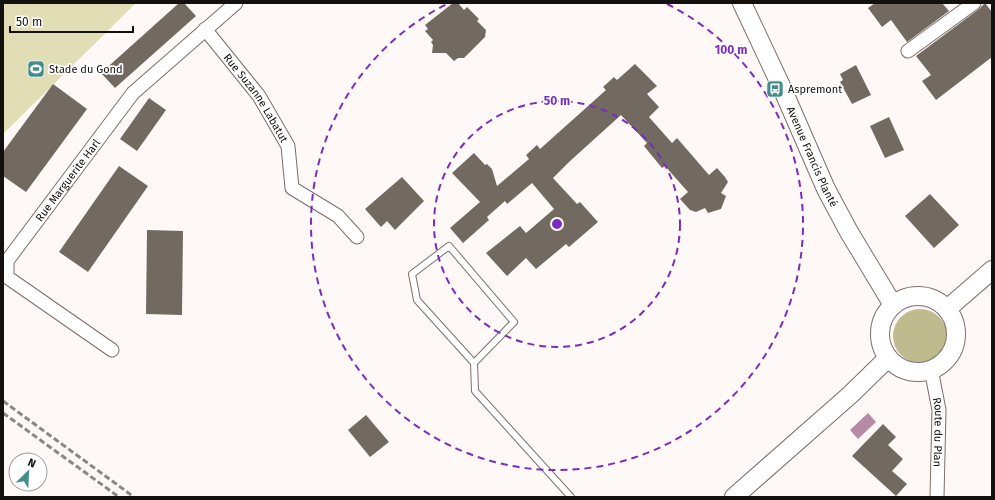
<svg xmlns="http://www.w3.org/2000/svg" width="995" height="500" viewBox="0 0 995 500" font-family="'Fira Sans',sans-serif">
	<style>
		.green { fill: #e1ddb4 }
		.forest { fill: #c0bb8e }
		.water { fill: #b68ca4 }
		.building { fill: #726a61 }
		.lines { fill: none; stroke-linecap: round; stroke-linejoin: round }
		.lane-casing { stroke: #7b6f6a; stroke-width: 8 }
		.street-casing { stroke: #7b6f6a; stroke-width: 15 }
		.secondary-casing { stroke: #7b6f6a; stroke-width: 20 }
		.lane { stroke: #fff; stroke-width: 6 }
		.street { stroke: #fff; stroke-width: 13 }
		.secondary { stroke: #fff; stroke-width: 18 }
		.rail { stroke: #8c8785; stroke-width: 3; stroke-dasharray: 6 3; stroke-linecap: butt }
		.ring { fill: none; stroke: #7b2cbf; stroke-width: 2; stroke-dasharray: 7 5 }
		.labels { text-anchor: middle; dominant-baseline: central; stroke-width: 3.5; stroke-linejoin: round; paint-order: stroke }
		.poi-label { font-size: 11px; fill: #14100e; stroke: #fff; text-anchor: start }
		.street-label { font-size: 11px; fill: #14100e; stroke: #fff }
		.centre { fill: #7b2cbf; stroke: #fff; stroke-width: 2 }
		.ring-label { font-size: 12px; text-anchor: middle; font-weight: bold; fill: #7b2cbf; stroke: #fff; stroke-width: 3.5; stroke-linejoin: round; paint-order: stroke }
	</style>
	<rect width="100%" height="100%" fill="#fef9f7"/>
	<!-- green -->
	<path class="green" d="M 3,3 L 136,3 L 3,134 Z"/>
	<!-- forest -->
	<path class="forest" d="M893 336a27 27 0 1 1 54 0a27 27 0 1 1-54 0Z"/>
	<!-- water -->
	<path class="water" d="M 868,413 L 876,422 L 858,439 L 850,430 Z"/>
	<!-- building -->
	<path class="building" d="M 179,3 L 184,3 L 196,16 L 115,88 L 101,73 Z
		M 453,3 L 458,3 L 464,10 L 467,7 L 479,19 L 477,21 L 486,30 L 485,37 L 464,58 L 458,58 L 454,61 L 446,53 L 432,53 L 433,45 L 431,42 L 433,40 L 425,31 L 428,29 L 425,25 Z
		M 875,3 L 942,3 L 949,11 L 907,42 L 891,20 L 882,27 L 868,8 Z
		M 985,3 L 992,12 L 992,57 L 936,100 L 922,81 L 931,75 L 916,56 L 979,9 Z
		M 635,64 L 657,86 L 647,94 L 659,107 L 649,117 L 672,143 L 677,138 L 709,175 L 717,168 L 725,177 L 728,182 L 721,193 L 726,196 L 721,209 L 708,213 L 705,208 L 696,212 L 690,210 L 680,199 L 688,192 L 665,166 L 662,168 L 644,146 L 647,143 L 621,115 L 569,162 L 553,178 L 577,204 L 580,202 L 598,222 L 569,247 L 566,244 L 536,269 L 526,258 L 507,276 L 486,253 L 520,226 L 526,233 L 554,209 L 532,183 L 507,204 L 505,201 L 487,217 L 489,220 L 463,243 L 450,228 L 480,202 L 452,173 L 474,153 L 485,165 L 487,164 L 492,169 L 497,186 L 529,159 L 526,155 L 537,145 L 540,149 L 606,90 L 603,87 L 614,77 L 617,80 Z
		M 856,65 L 871,95 L 852,104 L 840,82 L 843,80 L 840,74 Z
		M 53,84 L 87,109 L 26,192 L 3,176 L 3,152 Z
		M 149,98 L 166,110 L 137,151 L 120,139 Z
		M 889,117 L 904,150 L 885,158 L 870,126 Z
		M 119,166 L 148,186 L 88,272 L 59,252 Z
		M 402,177 L 424,201 L 395,230 L 387,221 L 381,227 L 365,209 Z
		M 930,194 L 959,225 L 934,248 L 905,216 Z
		M 147,230 L 183,231 L 182,315 L 146,314 Z
		M 366,415 L 389,442 L 370,457 L 348,430 Z
		M 883,424 L 896,437 L 888,445 L 903,459 L 892,471 L 907,484 L 896,496 L 852,456 Z"/>
	<g class="lines">
		<defs>
			<path id="lane" d="M 474,363 L 514,322 L 449,246 L 412,274 L 417,300 L 474,363 L 475,391 L 571,497"/>
			<g id="street">
				<path id="s1" d="M 205,29 L 259,96 L 288,146 L 292,188 L 338,216 L 357,237"/>
				<path d="M 908,51 L 974,3"/>
				<path id="s2" d="M 112,350 L 7,277 L 7,261 L 133,93 L 236,3"/>
				<path id="s3" d="M 931,369 L 939,410 L 937,497"/>
			</g>
			<g id="secondary">
				<path id="s4" d="M 742,3 L 782,88 L 826,189 L 849,232 L 893,305"/>
				<circle cx="918" cy="334" r="38"/>
				<path d="M 947,309 L 992,270"/>
				<path d="M 734,497 L 850,395 L 888,358"/>
			</g>
		</defs>
		<!-- lane casing -->
		<use href="#lane" class="lane-casing"/>
		<!-- street casing -->
		<use href="#street" class="street-casing"/>
		<!-- secondary casing -->
		<use href="#secondary" class="secondary-casing"/>
		<!-- lane -->
		<use href="#lane" class="lane"/>
		<!-- street -->
		<use href="#street" class="street"/>
		<!-- secondary -->
		<use href="#secondary" class="secondary"/>
		<!-- rail -->
		<path class="rail" d="M 3,401 L 134,497
			M 3,413 L 119,497"/>
	</g>
	<!-- distance rings -->
	<g class="ring">
		<circle cx="557" cy="224" r="123"/>
		<path d="M667 4A246 246 0 1 1 447 4"/>
	</g>
	<!-- icons -->
	<defs>
		<symbol id="stadium-square" viewBox="-11 -11 22 22"><rect x="-9" y="-9" width="18" height="18" rx="4" fill="#458d8a" stroke="#fff"/><path d="M0-5a6.5 5 0 1 0 0 10a6.5 5 0 1 0 0-10ZM-3.5-1.8h7v3.6h-7Z" fill="#fff"/></symbol>
		<symbol id="bus-square" viewBox="-11 -11 22 22"><rect x="-9" y="-9" width="18" height="18" rx="4" fill="#458d8a" stroke="#fff"/><path d="M-5-6H5V4H4V6H2V4H-2V6H-4V4H-5ZM-3.5-4V0h7V-4ZM-3.5 1.2v1.5H-2V1.2ZM2 1.2v1.5H3.5V1.2Z" fill="#fff"/></symbol>
	</defs>
	<g fill-rule="evenodd">
		<use href="#stadium-square" x="26" y="59" width="20" height="20"/>
		<use href="#bus-square" x="765" y="79" width="20" height="20"/>
	</g>
	<g class="labels">
		<!-- poi labels -->
		<g class="poi-label">
			<text x="49" y="69">Stade du Gond</text>
			<text x="788" y="89">Aspremont</text>
		</g>
		<!-- street labels -->
		<g class="street-label">
			<text stroke="none"><textPath href="#s1" startOffset="86">Rue Suzanne Labatut</textPath></text>
			<text stroke="none"><textPath href="#s4" startOffset="169">Avenue Francis Planté</textPath></text>
			<text stroke="none"><textPath href="#s2" startOffset="245">Rue Marguerite Harl</textPath></text>
			<text stroke="none"><textPath href="#s3" startOffset="64">Route du Plan</textPath></text>
		</g>
	</g>
	<circle cx="557" cy="224" r="6" class="centre"/>
	<g class="ring-label">
		<text x="731" y="54">100 m</text>
		<text x="557" y="105">50 m</text>
	</g>
	<!-- border -->
	<rect width="995" height="500" fill="none" stroke="#14100e" stroke-width="8"/>
	<!-- north arrow -->
	<g transform="translate(28 472) rotate(24)"><circle r="19" fill="#ffffff" stroke="#a19f9f"/>
	<path d="M0-3L7 15L0 10L-7 15Z" fill="#458d8a"/>
	<text y="-6" font-size="11" font-weight="bold" text-anchor="middle" fill="#14100e">N</text>
	</g>
	<!-- scale -->
	<path d="M10 26v6h123v-6" fill="none" stroke="#14100e" stroke-width="2"/>
	<text x="16" y="26" font-size="12" fill="#14100e" stroke="#ffffff" stroke-width="3" paint-order="stroke">50 m</text>
</svg>
